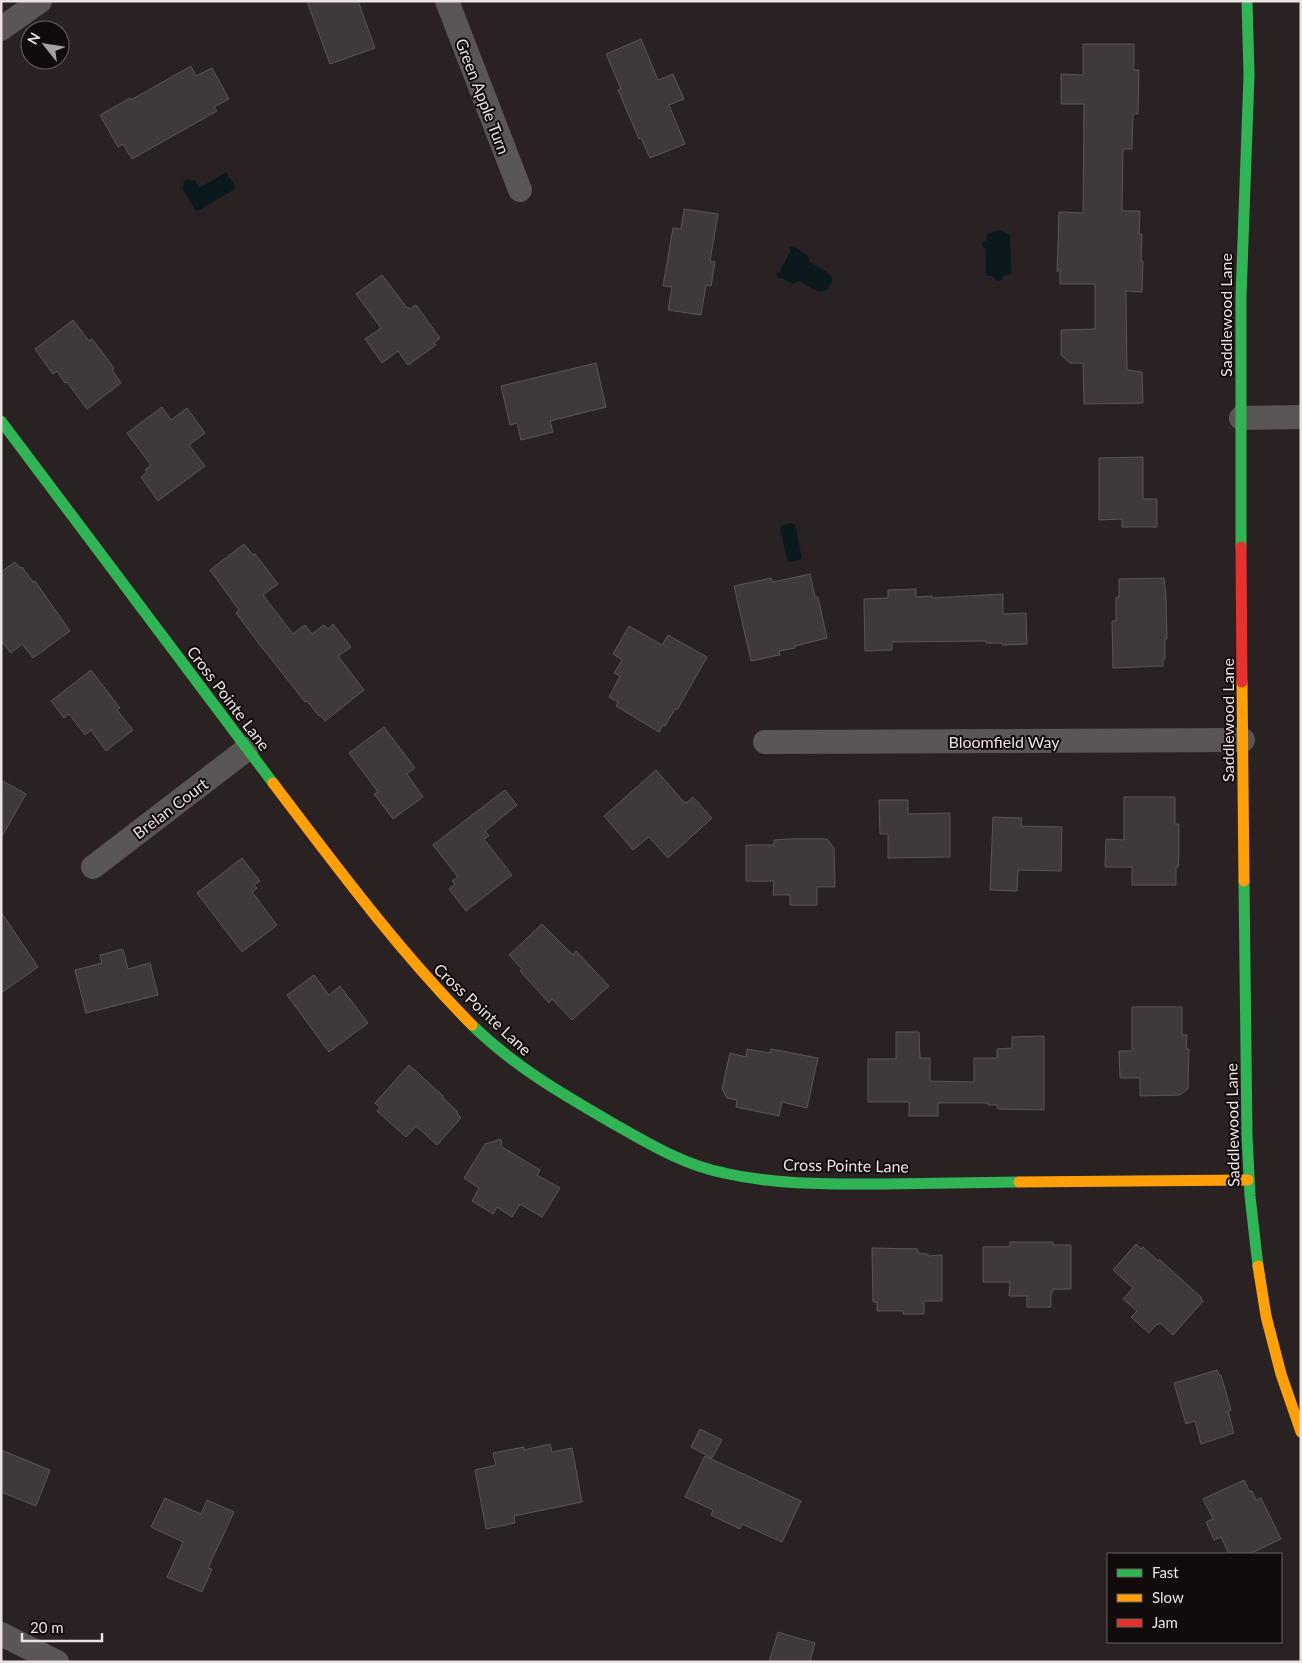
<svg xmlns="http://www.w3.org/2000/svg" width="1302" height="1663" viewBox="0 0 1302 1663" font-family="Lato,sans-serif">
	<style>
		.water { fill: #0b191d }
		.building { fill: #403939; stroke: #5c5555 }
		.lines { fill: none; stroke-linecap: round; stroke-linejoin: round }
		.street { stroke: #5b5656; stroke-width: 24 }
		.fast { stroke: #30b455; stroke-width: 11 }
		.slow { stroke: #ff9f0a; stroke-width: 11 }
		.jam { stroke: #e5322d; stroke-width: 11 }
		.labels { text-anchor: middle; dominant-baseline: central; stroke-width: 4; stroke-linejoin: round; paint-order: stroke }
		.street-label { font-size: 16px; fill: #ece2e2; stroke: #110b0b }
	</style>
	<rect width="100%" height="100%" fill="#2a2222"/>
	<!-- water -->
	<path class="water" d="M 226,172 L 235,186 L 235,189 L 198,211 L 195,210 L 182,188 L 184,185 L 183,181 L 189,178 L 191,181 L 195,180 L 199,187 L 201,187 Z
		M 998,230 L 1010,235 L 1011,274 L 1003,276 L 1002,280 L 996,281 L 993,276 L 988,276 L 986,273 L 986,249 L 982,246 L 983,242 L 986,241 L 987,234 Z
		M 794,246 L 807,255 L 810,262 L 829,273 L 833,280 L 827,290 L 819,292 L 799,281 L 793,284 L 782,278 L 778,278 L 776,274 L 780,271 L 790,252 L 789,248 Z
		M 791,523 L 795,525 L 802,557 L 800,560 L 790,562 L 787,560 L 780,528 L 782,525 Z"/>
	<!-- building -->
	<path class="building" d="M 307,1 L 358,1 L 375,48 L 330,64 Z
		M 641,39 L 658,80 L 673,74 L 684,99 L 669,105 L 685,144 L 650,158 L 641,138 L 639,139 L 618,90 L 621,89 L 606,54 Z
		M 1083,44 L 1134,44 L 1134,70 L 1139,70 L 1138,114 L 1133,114 L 1132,149 L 1123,149 L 1122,211 L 1140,211 L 1139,234 L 1142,234 L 1141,261 L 1143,261 L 1142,292 L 1126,291 L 1127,370 L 1142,372 L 1143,403 L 1084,404 L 1083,363 L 1070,363 L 1061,355 L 1061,330 L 1095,329 L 1095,284 L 1060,284 L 1060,269 L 1057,272 L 1059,212 L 1083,213 L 1084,104 L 1061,104 L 1061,74 L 1083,75 Z
		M 191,66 L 196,76 L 212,68 L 229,99 L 214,107 L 217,111 L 132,159 L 123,144 L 118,147 L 100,115 L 130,98 L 131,100 Z
		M 684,209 L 718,214 L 710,261 L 715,262 L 711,286 L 706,285 L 701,315 L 668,310 L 672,287 L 663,286 L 673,228 L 681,229 Z
		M 382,275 L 407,308 L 408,307 L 410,309 L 416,305 L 440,338 L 434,343 L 436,345 L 408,365 L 398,351 L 382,363 L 365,339 L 381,328 L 356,294 Z
		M 73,320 L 89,341 L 92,339 L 114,368 L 112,370 L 121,383 L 87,409 L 67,382 L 65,383 L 57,371 L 53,374 L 35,349 Z
		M 596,363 L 606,407 L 550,421 L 553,432 L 521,440 L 517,423 L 510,425 L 501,386 Z
		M 162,407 L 171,420 L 187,408 L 205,433 L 189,445 L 205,466 L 158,501 L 141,477 L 147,472 L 145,470 L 151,465 L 127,433 Z
		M 1143,457 L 1143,499 L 1157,499 L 1157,527 L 1122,527 L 1122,519 L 1099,520 L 1099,458 Z
		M 244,544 L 253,555 L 255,554 L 278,584 L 263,595 L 293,634 L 305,625 L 312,634 L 324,625 L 328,629 L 333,624 L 351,647 L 338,656 L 364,690 L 325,721 L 320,715 L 319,716 L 307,701 L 305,702 L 257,641 L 236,613 L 239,610 L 210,570 Z
		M 15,562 L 20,568 L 22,567 L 33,582 L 35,581 L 70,631 L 33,658 L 22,644 L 11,653 L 1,641 L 1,572 Z
		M 810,574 L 815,597 L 818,597 L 827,638 L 795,646 L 795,648 L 779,651 L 780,655 L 751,661 L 734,586 L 771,578 L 773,582 Z
		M 1164,578 L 1166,597 L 1167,639 L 1165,639 L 1165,659 L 1163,659 L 1163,666 L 1113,668 L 1112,621 L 1116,621 L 1116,597 L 1119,597 L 1119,579 Z
		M 916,589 L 916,597 L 932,596 L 932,598 L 1003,594 L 1003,614 L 1026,613 L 1027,644 L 1002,645 L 1002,643 L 986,643 L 986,641 L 892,642 L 892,650 L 865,651 L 864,599 L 888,598 L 888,590 Z
		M 629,626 L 662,645 L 668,635 L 707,657 L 677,710 L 675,709 L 665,726 L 663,725 L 659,732 L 616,706 L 618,702 L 609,697 L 620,676 L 614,673 L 622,660 L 613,654 Z
		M 91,670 L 120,708 L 117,710 L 133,730 L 106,751 L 91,730 L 85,735 L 69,714 L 64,718 L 51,701 Z
		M 384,727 L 415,768 L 407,774 L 423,797 L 393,819 L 374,794 L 378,792 L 349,753 Z
		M 656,770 L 683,801 L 686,803 L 693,797 L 712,818 L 668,858 L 649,837 L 633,850 L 604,816 Z
		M 1,780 L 26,794 L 1,838 Z
		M 505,790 L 517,805 L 485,831 L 489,836 L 484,839 L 512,875 L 466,911 L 449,889 L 455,884 L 452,881 L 458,877 L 433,845 Z
		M 1124,797 L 1175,797 L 1175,824 L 1179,824 L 1179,856 L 1178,867 L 1176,867 L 1176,885 L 1132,885 L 1132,867 L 1105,867 L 1106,839 L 1124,840 Z
		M 879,800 L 908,800 L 908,814 L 950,813 L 950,857 L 888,858 L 888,834 L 880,834 Z
		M 993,817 L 1022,818 L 1021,826 L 1062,827 L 1061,871 L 1018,870 L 1017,891 L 990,890 Z
		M 788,839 L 827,839 L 834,848 L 835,887 L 817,887 L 817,905 L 790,905 L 790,895 L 773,895 L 774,881 L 746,881 L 746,845 L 774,845 L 774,840 Z
		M 242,858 L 260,881 L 254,885 L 257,888 L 252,892 L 277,925 L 242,952 L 197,893 Z
		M 1,912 L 38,967 L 1,993 Z
		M 542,924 L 573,955 L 576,951 L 609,986 L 572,1020 L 552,999 L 549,1003 L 520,971 L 522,969 L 509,955 Z
		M 123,949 L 128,969 L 150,963 L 158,995 L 86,1013 L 75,970 L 102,963 L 100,955 Z
		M 314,975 L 329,995 L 340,986 L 368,1023 L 329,1052 L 287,995 Z
		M 1132,1007 L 1182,1007 L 1182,1035 L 1187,1035 L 1186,1049 L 1189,1049 L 1188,1089 L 1180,1095 L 1140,1096 L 1140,1078 L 1120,1078 L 1119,1051 L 1132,1051 Z
		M 896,1032 L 919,1032 L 920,1058 L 930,1058 L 930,1081 L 974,1082 L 974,1058 L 997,1058 L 997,1049 L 1012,1048 L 1012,1037 L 1044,1036 L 1044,1110 L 998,1109 L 997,1105 L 988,1105 L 988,1103 L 938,1103 L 938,1116 L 909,1116 L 909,1102 L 868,1102 L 868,1059 L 896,1059 Z
		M 747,1049 L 770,1053 L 771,1049 L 818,1058 L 807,1108 L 782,1102 L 779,1116 L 736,1107 L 737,1100 L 727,1098 L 722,1089 L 730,1053 L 746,1057 Z
		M 409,1065 L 443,1096 L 442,1097 L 458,1112 L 457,1113 L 461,1118 L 437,1145 L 416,1126 L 406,1137 L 377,1111 L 380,1108 L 375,1103 Z
		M 501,1139 L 502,1147 L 540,1170 L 537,1175 L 560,1188 L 542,1217 L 520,1204 L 512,1217 L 497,1207 L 493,1214 L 472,1201 L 479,1188 L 464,1178 L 485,1144 Z
		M 1010,1242 L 1053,1242 L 1053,1245 L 1071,1245 L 1071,1289 L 1053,1289 L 1053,1292 L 1051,1292 L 1051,1307 L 1027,1307 L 1027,1296 L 1009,1296 L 1010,1282 L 983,1282 L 983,1247 L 1010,1247 Z
		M 1136,1244 L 1141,1249 L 1143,1247 L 1158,1261 L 1159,1259 L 1202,1298 L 1201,1299 L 1203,1301 L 1173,1335 L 1160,1323 L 1158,1325 L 1157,1324 L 1149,1333 L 1131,1317 L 1137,1311 L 1123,1299 L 1133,1288 L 1113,1270 Z
		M 872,1248 L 918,1249 L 918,1253 L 928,1254 L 928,1256 L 942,1255 L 942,1301 L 924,1301 L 924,1314 L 903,1314 L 903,1311 L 877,1311 L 877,1302 L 873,1302 Z
		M 1217,1370 L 1219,1375 L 1221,1375 L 1231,1410 L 1228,1411 L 1234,1433 L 1201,1444 L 1195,1421 L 1186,1424 L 1174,1383 Z
		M 700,1429 L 722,1440 L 712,1458 L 691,1447 Z
		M 550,1444 L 552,1452 L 572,1448 L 582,1502 L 514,1516 L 515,1523 L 486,1529 L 475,1470 L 496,1465 L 493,1453 L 524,1447 L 524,1450 Z
		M 1,1450 L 50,1470 L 36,1506 L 1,1492 Z
		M 705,1456 L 801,1501 L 782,1542 L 742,1524 L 740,1529 L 711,1515 L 713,1510 L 685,1497 Z
		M 1244,1480 L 1250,1492 L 1252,1491 L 1256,1500 L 1261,1498 L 1281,1539 L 1249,1554 L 1229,1554 L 1221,1537 L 1214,1540 L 1206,1522 L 1213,1519 L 1203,1499 Z
		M 165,1498 L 201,1514 L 207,1500 L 234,1512 L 208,1568 L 212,1569 L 202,1592 L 167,1577 L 183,1542 L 151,1527 Z
		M 778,1632 L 815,1643 L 810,1662 L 769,1662 Z"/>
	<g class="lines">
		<!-- street -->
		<path class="street" d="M 447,1 L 520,190
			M 1,29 L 40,1
			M 1241,418 L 1301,417
			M 765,742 L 1243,740
			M 93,867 L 247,749
			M 1,1634 L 57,1662"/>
		<!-- fast -->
		<path class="fast" d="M 1,421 L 273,783
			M 1241,547 L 1241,297 L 1249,75 L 1247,1
			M 1244,881 L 1247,1136 L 1250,1196 L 1258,1266
			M 472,1025 C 515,1067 562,1094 614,1124 C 649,1144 684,1165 724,1173 C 776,1185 830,1184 883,1184 C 928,1183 973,1183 1019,1182"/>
		<!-- slow -->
		<path class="slow" d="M 1242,682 L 1244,881
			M 273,783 C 336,866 398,950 472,1025
			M 1019,1182 L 1248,1180
			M 1258,1266 L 1266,1316 L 1281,1374 L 1301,1432"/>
		<!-- jam -->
		<path class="jam" d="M 1241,547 L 1242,682"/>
	</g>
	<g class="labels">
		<!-- street labels -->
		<g class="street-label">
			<text transform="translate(483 96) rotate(69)">Green Apple Turn</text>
			<text transform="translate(1225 315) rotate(-90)">Saddlewood Lane</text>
			<text transform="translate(229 698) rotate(53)">Cross Pointe Lane</text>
			<text transform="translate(1227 720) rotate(-90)">Saddlewood Lane</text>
			<text x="1004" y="741">Bloomfield Way</text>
			<text transform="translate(170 808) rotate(-37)">Brelan Court</text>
			<text transform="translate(483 1009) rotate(43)">Cross Pointe Lane</text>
			<text transform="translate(1232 1125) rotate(-91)">Saddlewood Lane</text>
			<text transform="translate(846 1165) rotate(1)">Cross Pointe Lane</text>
		</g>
	</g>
	<!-- border -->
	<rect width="1302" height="1663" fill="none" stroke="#ece2e2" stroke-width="5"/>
	<!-- legend -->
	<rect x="1107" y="1553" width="175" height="90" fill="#110b0b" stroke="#696161"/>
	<rect x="1117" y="1569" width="25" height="8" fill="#30b455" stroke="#696161"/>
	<text x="1152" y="1578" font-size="15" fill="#ece2e2">Fast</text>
	<rect x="1117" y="1594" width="25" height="8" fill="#ff9f0a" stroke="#696161"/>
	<text x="1152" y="1603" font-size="15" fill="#ece2e2">Slow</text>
	<rect x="1117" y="1619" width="25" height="8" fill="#e5322d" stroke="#696161"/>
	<text x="1152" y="1628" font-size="15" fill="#ece2e2">Jam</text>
	<!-- north arrow -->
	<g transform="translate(45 45) rotate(300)"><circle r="24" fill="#110b0b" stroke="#696161"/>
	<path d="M0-4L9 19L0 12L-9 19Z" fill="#a89f9f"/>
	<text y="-8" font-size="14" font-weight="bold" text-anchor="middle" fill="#ece2e2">N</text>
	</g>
	<!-- scale -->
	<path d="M22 1633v8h80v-8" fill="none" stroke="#ece2e2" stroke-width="2.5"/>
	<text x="30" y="1633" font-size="15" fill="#ece2e2" stroke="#110b0b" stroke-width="4" paint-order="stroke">20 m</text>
</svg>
